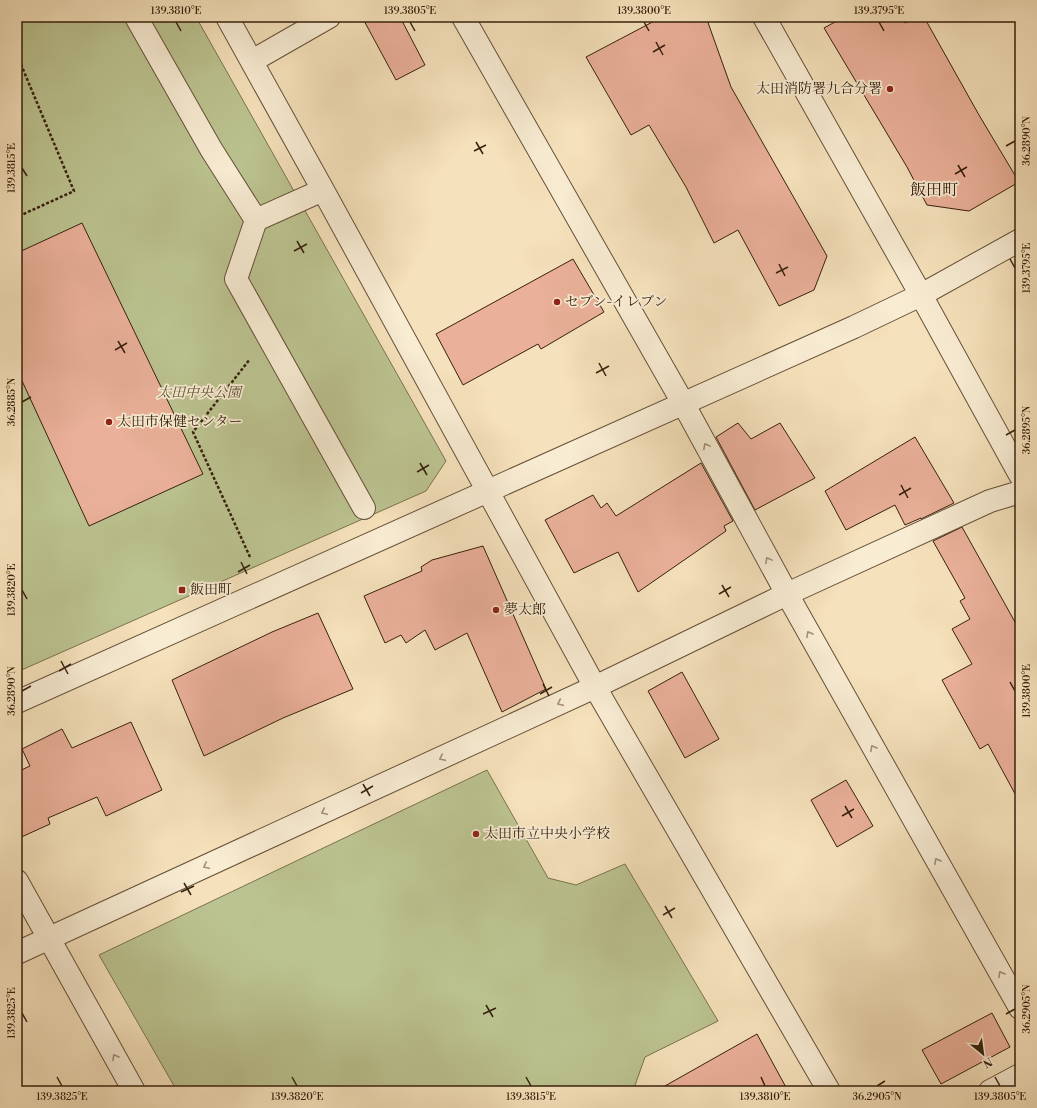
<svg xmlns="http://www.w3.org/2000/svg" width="1037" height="1108" viewBox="0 0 1037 1108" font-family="'Libre Bodoni','Noto Serif JP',serif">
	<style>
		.green { fill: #bbc390; stroke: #79724e }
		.building { fill: #eab099; stroke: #37200d }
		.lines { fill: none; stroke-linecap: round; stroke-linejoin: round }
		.minor-casing { stroke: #665038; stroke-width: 24 }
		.path { stroke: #37200d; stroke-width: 2.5; stroke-dasharray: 3 2; stroke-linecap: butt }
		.minor { stroke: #f8ecd3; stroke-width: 22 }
		.oneway { stroke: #a1907a }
		.ticks { fill: none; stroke: #37200d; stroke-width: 1.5 }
		.poi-dot { fill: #8f2418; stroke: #f8ecd3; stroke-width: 1.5 }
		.labels { text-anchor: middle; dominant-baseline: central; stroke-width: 3.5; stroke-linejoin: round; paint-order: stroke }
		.poi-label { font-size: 14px; fill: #37200d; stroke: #f8ecd3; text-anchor: start }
		.park-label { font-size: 14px; font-style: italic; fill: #5f5134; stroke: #f8ecd3 }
		.quarter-label { font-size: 16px; fill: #37200d; stroke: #f8ecd3 }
		.neatline { fill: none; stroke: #37200d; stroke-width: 1.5 }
		.ticks-label { font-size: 10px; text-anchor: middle; fill: #37200d }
	</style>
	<rect width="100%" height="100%" fill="#f5e1bb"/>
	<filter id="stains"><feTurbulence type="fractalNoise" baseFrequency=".005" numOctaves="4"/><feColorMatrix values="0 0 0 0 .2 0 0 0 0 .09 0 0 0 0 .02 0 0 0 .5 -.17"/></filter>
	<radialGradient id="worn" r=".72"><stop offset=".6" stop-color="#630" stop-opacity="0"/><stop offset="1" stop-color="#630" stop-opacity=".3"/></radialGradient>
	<!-- green -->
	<path class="green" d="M 17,17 L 196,17 L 446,461 L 426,491 L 17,672 Z
		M 487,770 L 548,878 L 576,885 L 625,864 L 718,1021 L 645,1057 L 633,1091 L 177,1091 L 99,955 Z"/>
	<!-- building -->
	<path class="building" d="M 362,17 L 400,17 L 425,65 L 396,80 Z
		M 662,17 L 706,17 L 731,87 L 827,256 L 814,290 L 779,306 L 738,230 L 714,243 L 686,187 L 649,125 L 631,135 L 586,57 Z
		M 844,17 L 901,17 L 905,23 L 920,17 L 924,17 L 979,115 L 1019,182 L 969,211 L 927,205 L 907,167 L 824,28 Z
		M 82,223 L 203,474 L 89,526 L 17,370 L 17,253 Z
		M 573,259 L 604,312 L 541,349 L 538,344 L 463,385 L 436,334 Z
		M 738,423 L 751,439 L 780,423 L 815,478 L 755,510 L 716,437 Z
		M 915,437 L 954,503 L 921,519 L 921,518 L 905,525 L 895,505 L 846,530 L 825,491 Z
		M 701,463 L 733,521 L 724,526 L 726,531 L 638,592 L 618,552 L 574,573 L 545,520 L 593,495 L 601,508 L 607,503 L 616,516 Z
		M 962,527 L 1020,631 L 1020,803 L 988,744 L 980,749 L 942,680 L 972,664 L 952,629 L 970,619 L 960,601 L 965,598 L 933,541 Z
		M 483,546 L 546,689 L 502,712 L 467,633 L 435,650 L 425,630 L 406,643 L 401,635 L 385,643 L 364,596 L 422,571 L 421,567 L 432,560 Z
		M 318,613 L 353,689 L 283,718 L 204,756 L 172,680 L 272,632 Z
		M 682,672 L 719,739 L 685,758 L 648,691 Z
		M 131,722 L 162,790 L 106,816 L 97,797 L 48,818 L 50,824 L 17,839 L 17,772 L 30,766 L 22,749 L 62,729 L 72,748 Z
		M 846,780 L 873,826 L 837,847 L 811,800 Z
		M 992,1013 L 1010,1047 L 941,1084 L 922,1050 Z
		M 757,1034 L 788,1091 L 656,1091 Z"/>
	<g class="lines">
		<defs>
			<path id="minor" d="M 136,17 L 211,149 L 256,220 L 323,190
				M 227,17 L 323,190 L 595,687 L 829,1091
				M 463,17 L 683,403 L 787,594 L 1020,1008
				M 764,17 L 921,295 L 1020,475
				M 252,61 L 329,17
				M 256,220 L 236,279 L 364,508
				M 17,702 L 854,327 L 921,295 L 1020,240
				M 17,881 L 134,1091
				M 17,953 L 595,687 L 787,594 L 990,501 L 1020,492
				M 990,1091 L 1020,1075"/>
		</defs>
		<!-- minor casing -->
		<use href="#minor" class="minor-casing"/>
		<!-- path -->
		<path class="path" d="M 17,55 L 74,191 L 17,217
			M 250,557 L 193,432 L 250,359"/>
		<!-- minor -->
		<use href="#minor" class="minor"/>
	</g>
	<!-- one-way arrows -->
	<defs><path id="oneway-chevron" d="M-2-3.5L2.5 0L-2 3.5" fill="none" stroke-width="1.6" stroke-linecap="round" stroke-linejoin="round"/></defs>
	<g class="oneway">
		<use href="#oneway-chevron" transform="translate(706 446) rotate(-118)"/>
		<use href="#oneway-chevron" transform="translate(768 560) rotate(-118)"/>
		<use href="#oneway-chevron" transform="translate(809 634) rotate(-119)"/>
		<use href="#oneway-chevron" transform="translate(560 703) rotate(155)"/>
		<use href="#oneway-chevron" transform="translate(873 748) rotate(-119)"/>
		<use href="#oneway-chevron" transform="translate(442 758) rotate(155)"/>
		<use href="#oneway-chevron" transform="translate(324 812) rotate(155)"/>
		<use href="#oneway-chevron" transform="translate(937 861) rotate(-119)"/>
		<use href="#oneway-chevron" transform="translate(206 866) rotate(155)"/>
		<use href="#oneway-chevron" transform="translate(1001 974) rotate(-119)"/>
		<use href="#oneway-chevron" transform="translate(115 1057) rotate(-119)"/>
	</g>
	<!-- ticks -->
	<path class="ticks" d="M 176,22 L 181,31M 410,22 L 415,31M 644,22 L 649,31M 879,22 L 884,31M 656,42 L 663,55M 653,52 L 665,45M 476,142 L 483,154M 1006,146 L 1015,141M 474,151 L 486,145M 958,165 L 965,177M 22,168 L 27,176M 955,174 L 967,167M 297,241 L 304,253M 294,251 L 307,244M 1010,259 L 1015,268M 779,264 L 785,276M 776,273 L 788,267M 118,341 L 125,353M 115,350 L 127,343M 599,363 L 606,376M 596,373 L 609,366M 22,402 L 31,397M 1006,435 L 1015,430M 420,463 L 427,475M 417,472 L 429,465M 901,485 L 908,498M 899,495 L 911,488M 241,562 L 247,574M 238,572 L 250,565M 722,585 L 729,597M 22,590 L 27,599M 719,594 L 731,587M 61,661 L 68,674M 59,671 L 71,664M 1010,682 L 1015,691M 543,684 L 549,696M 22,691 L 31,686M 540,694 L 552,687M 363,784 L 370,796M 361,793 L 373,786M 845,806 L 852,818M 842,816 L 854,809M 184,883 L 191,895M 181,892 L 194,886M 665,906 L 672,918M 663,915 L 675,908M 486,1005 L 493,1017M 22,1013 L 27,1022M 483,1014 L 496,1008M 1006,1014 L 1015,1009M 57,1077 L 62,1086M 292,1077 L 297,1086M 526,1077 L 531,1086M 761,1077 L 765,1086M 995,1077 L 1000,1086M 877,1086 L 885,1081"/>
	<!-- markers -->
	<g class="poi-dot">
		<circle cx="890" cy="89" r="4"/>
		<circle cx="557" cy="302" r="4"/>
		<circle cx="109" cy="422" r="4"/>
		<rect x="178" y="586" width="8" height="8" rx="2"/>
		<circle cx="496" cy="610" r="4"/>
		<circle cx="476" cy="834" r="4"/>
	</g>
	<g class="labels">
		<!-- poi labels -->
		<g class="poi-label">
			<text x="882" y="89" text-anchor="end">太田消防署九合分署</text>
			<text x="565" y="302">セブン-イレブン</text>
			<text x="117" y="422">太田市保健センター</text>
			<text x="190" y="590">飯田町</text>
			<text x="504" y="610">夢太郎</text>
			<text x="484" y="834">太田市立中央小学校</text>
		</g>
		<!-- park labels -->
		<g class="park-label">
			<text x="199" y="393">太田中央公園</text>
		</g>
		<!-- quarter labels -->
		<g class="quarter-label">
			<text x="934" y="190">飯田町</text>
		</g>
	</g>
	<!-- margin -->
	<rect width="1037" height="1108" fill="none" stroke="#f5e1bb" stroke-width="44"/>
	<!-- north arrow -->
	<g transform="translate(983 1054) rotate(151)" stroke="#f8ecd3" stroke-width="3" paint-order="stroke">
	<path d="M0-3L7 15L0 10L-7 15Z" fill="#37200d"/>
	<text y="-6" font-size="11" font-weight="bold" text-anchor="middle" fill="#37200d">N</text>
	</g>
	<rect x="22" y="22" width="993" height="1064" class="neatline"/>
	<g class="ticks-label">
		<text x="176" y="14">139.3810°E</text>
		<text x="410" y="14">139.3805°E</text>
		<text x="644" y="14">139.3800°E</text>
		<text x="879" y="14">139.3795°E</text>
		<text transform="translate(1026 141) rotate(-90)" y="4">36.2890°N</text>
		<text transform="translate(11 168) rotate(-90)" y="4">139.3815°E</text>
		<text transform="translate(1026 268) rotate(-90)" y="4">139.3795°E</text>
		<text transform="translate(11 402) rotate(-90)" y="4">36.2885°N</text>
		<text transform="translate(1026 430) rotate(-90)" y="4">36.2895°N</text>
		<text transform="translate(11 590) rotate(-90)" y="4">139.3820°E</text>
		<text transform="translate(1026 691) rotate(-90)" y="4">139.3800°E</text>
		<text transform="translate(11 691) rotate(-90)" y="4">36.2890°N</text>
		<text transform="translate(1026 1009) rotate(-90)" y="4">36.2905°N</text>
		<text transform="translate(11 1013) rotate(-90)" y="4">139.3825°E</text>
		<text x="62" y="1100">139.3825°E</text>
		<text x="297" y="1100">139.3820°E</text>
		<text x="531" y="1100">139.3815°E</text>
		<text x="765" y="1100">139.3810°E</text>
		<text x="877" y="1100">36.2905°N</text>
		<text x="1000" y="1100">139.3805°E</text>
	</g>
	<rect width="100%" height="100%" filter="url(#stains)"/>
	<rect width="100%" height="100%" fill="url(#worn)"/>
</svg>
